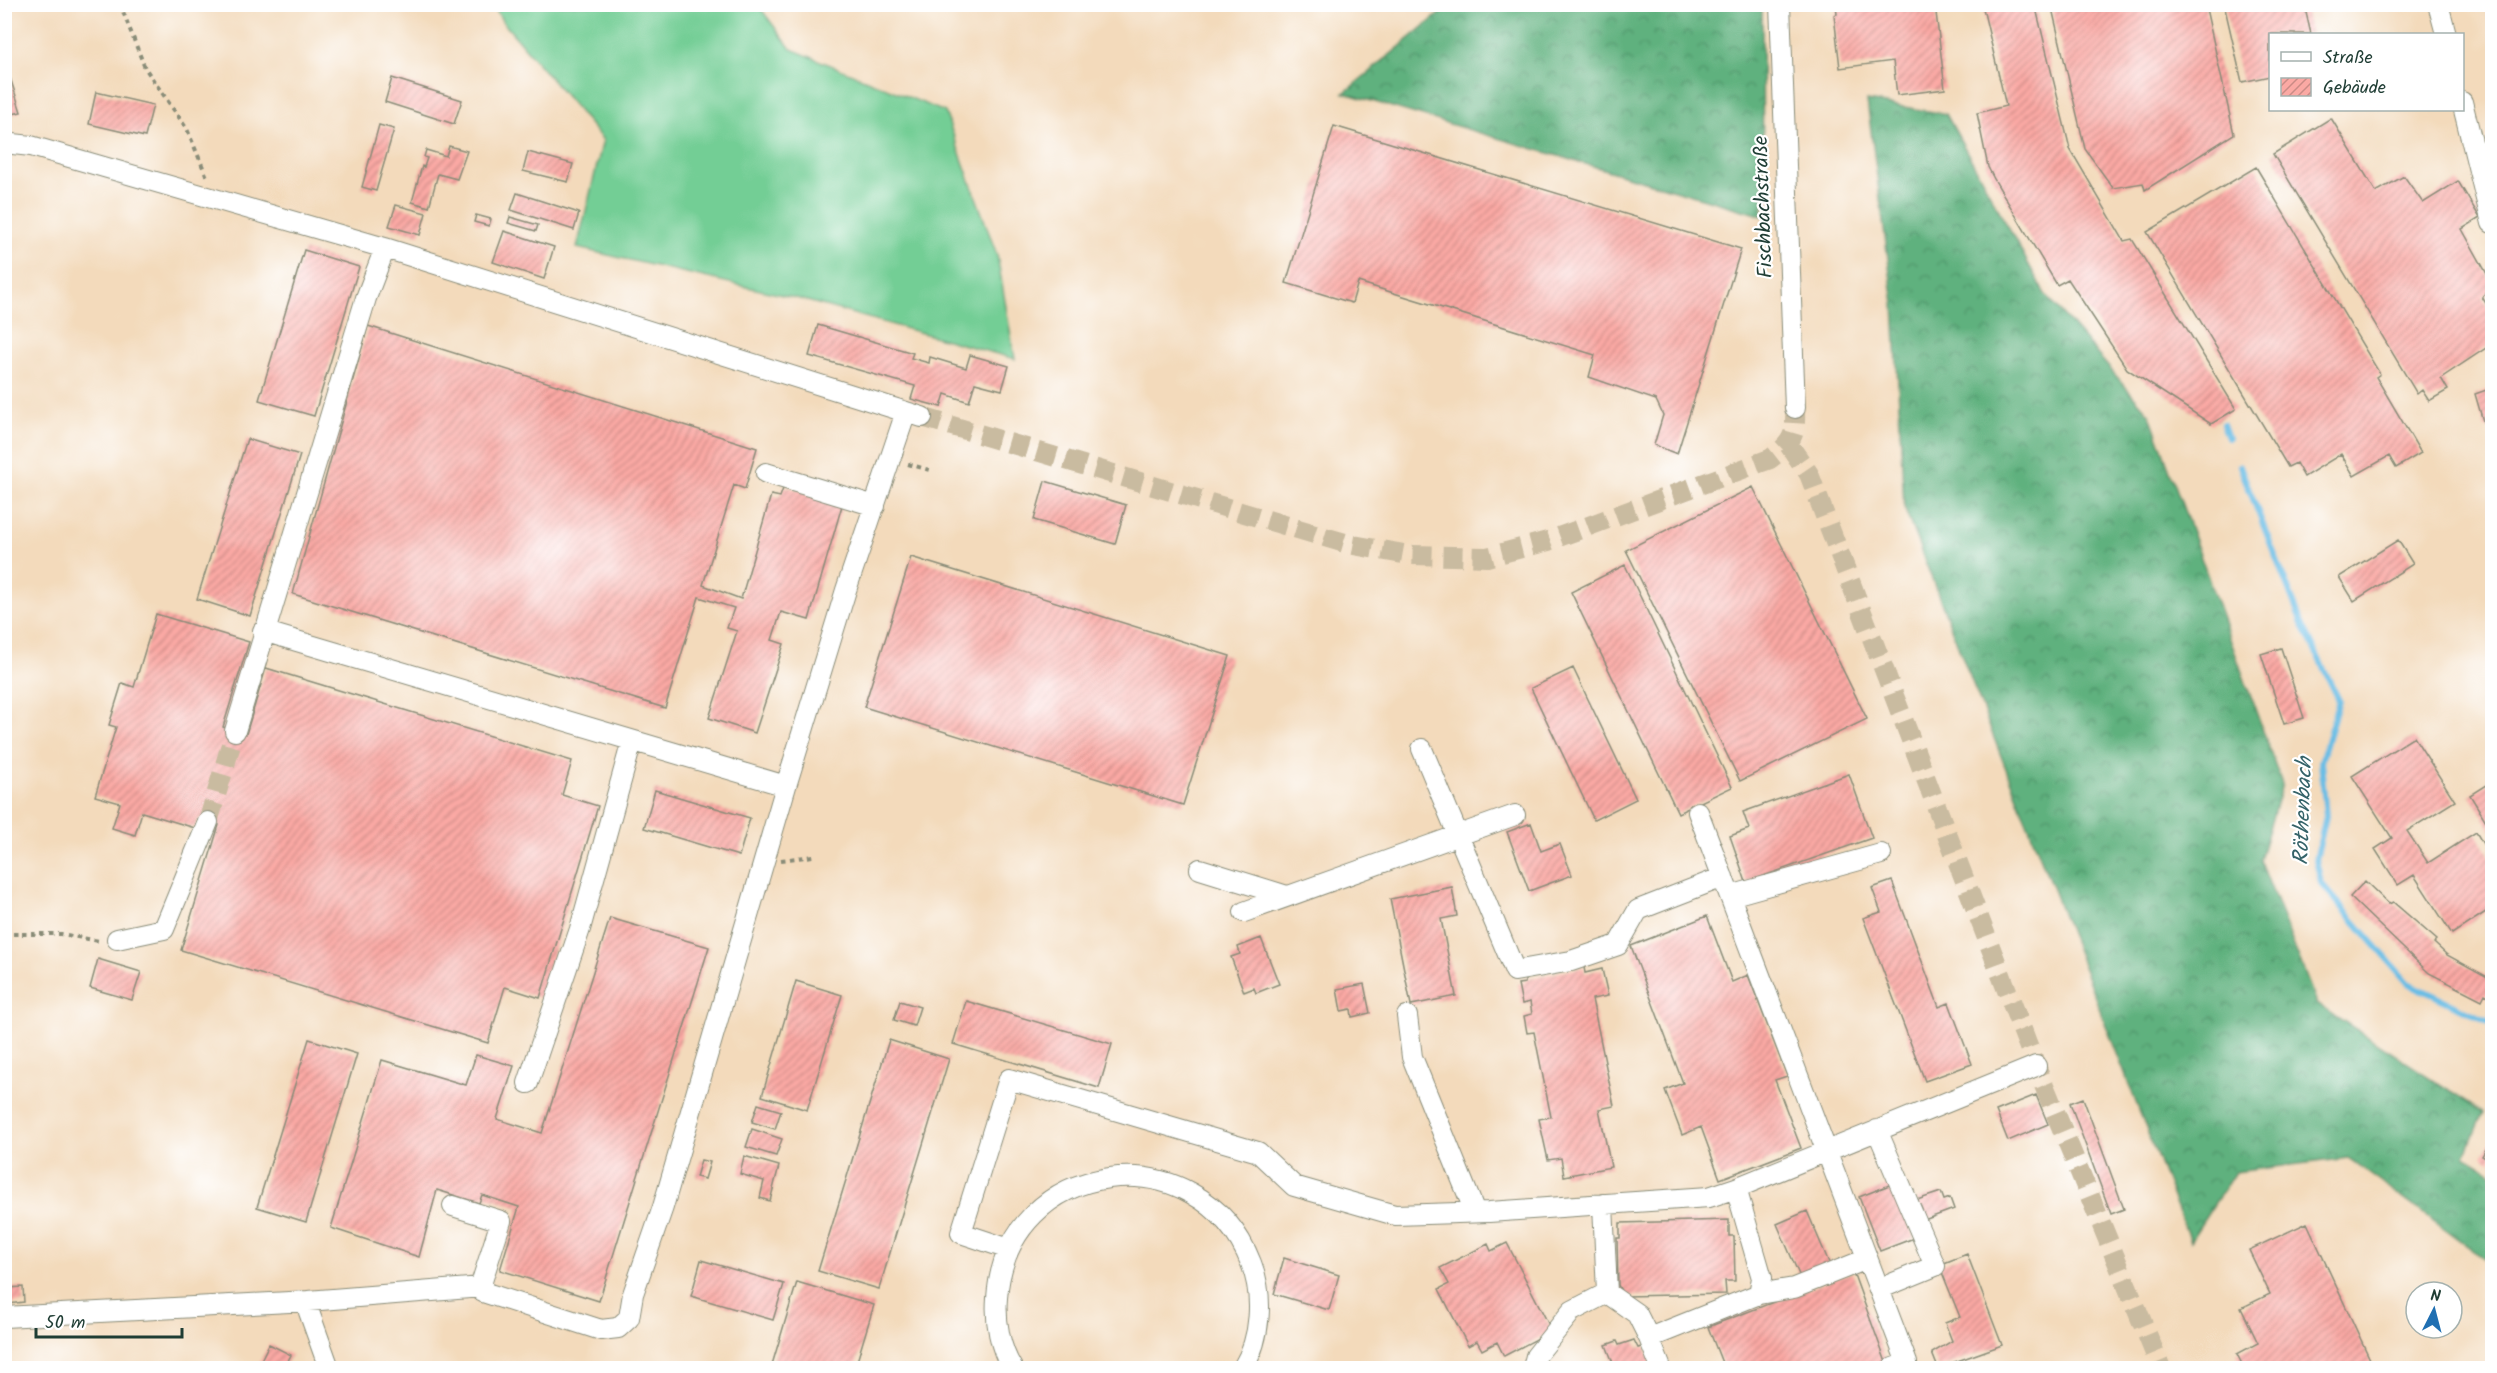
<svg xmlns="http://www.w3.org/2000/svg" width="2497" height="1373" viewBox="0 0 2497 1373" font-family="Kalam,sans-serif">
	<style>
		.grass { fill: #73ce95; stroke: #498664; stroke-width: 1.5 }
		.forest { fill: url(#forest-crowns); stroke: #3e7759; stroke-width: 1.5 }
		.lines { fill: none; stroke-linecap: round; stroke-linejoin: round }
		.stream { stroke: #69bde5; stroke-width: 6 }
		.building { fill: url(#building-hatch) }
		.minor-tunnel { stroke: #c9bba0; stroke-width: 20; stroke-dasharray: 20 10; stroke-linecap: butt }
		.minor-casing { stroke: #898c78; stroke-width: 22 }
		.path { stroke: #898c78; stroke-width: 4; stroke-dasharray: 4.5 4.5; stroke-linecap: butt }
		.minor { stroke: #fff; stroke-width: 20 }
		.labels { text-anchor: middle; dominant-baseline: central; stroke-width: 4.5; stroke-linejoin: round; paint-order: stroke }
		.street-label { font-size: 21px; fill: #1f3d34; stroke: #fff }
		.water-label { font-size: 22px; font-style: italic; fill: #356369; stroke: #fff }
	</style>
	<defs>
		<pattern id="forest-crowns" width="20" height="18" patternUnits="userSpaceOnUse" patternTransform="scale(1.5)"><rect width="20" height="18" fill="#5eb17e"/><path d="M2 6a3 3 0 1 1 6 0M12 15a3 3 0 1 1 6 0" fill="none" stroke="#4d9168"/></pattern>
		<pattern id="building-hatch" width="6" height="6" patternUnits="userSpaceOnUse" patternTransform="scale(1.5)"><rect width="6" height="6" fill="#fba9a4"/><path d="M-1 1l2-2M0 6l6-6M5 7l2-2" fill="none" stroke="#cb8b86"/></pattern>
	</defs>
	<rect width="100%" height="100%" fill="#fff"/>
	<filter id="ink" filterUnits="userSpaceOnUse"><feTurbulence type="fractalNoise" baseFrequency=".0167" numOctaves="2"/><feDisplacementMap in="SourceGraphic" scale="12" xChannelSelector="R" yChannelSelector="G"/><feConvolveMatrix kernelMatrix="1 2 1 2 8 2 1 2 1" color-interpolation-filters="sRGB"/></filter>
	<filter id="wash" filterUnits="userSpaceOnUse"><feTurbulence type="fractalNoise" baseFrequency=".008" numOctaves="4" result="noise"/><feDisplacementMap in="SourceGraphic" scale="24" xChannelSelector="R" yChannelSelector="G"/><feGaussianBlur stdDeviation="1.35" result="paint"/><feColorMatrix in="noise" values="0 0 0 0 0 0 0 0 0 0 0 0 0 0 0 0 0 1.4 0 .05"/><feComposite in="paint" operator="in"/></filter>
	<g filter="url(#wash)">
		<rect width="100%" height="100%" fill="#f3dabb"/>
		<!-- grass -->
		<path class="grass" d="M 493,5 L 758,5 L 791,49 L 945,112 L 997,255 L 1015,359 L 800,299 L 577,248 L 603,140 L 503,22 Z"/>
		<!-- forest -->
		<path class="forest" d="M 1450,5 L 1762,5 L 1763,216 L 1344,93 Z
			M 1867,101 L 1946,114 L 2045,294 L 2150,415 L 2282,784 L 2260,860 L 2317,1004 L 2483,1112 L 2465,1156 L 2492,1172 L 2492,1264 L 2348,1158 L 2235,1172 L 2190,1241 L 1904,507 L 1894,304 Z"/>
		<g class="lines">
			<!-- stream -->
			<path class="stream" d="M 2223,424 L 2228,438
				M 2240,466 L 2302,624 L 2339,700 L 2321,762 L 2326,816 L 2316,860 L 2321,883 L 2408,983 L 2492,1023"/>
		</g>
		<g id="blocks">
			<!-- building -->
			<path class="building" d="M 1836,4 L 1862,4 L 1863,9 L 1889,4 L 1935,4 L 1945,89 L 1897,95 L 1893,61 L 1840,68 L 1834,15 L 1837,14 Z
				M 1982,4 L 2035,4 L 2070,149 L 2124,241 L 2132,239 L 2236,409 L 2211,424 L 2127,369 L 2068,279 L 2057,285 L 1994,179 L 1988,167 L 1977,113 L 2006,106 Z
				M 2051,4 L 2205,4 L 2234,134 L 2145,190 L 2143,183 L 2113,188 L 2085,149 Z
				M 2224,4 L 2304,4 L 2311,34 L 2270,34 L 2270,76 L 2242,82 Z
				M 8,71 L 21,112 L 4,116 L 4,72 Z
				M 392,78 L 462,100 L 454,124 L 385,102 Z
				M 96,92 L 153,105 L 145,137 L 89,124 Z
				M 2331,118 L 2376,192 L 2404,176 L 2423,203 L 2458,181 L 2480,218 L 2462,229 L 2492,283 L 2492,289 L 2482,297 L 2492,313 L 2492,344 L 2441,378 L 2448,390 L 2429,401 L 2422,390 L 2417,394 L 2273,154 Z
				M 379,125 L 394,129 L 376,191 L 362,187 Z
				M 1334,126 L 1741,249 L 1677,454 L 1654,445 L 1663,415 L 1656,400 L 1589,377 L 1595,355 L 1358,282 L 1352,303 L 1286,283 Z
				M 449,146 L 467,151 L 457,179 L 438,174 L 429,207 L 412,202 L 422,166 L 424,167 L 427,158 L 424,157 L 426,150 L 446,156 Z
				M 528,152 L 573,164 L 568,182 L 523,171 Z
				M 2256,167 L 2380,374 L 2376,377 L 2421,453 L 2396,468 L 2389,456 L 2354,476 L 2341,454 L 2304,477 L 2296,463 L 2288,467 L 2147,232 Z
				M 517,193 L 579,213 L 574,230 L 511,210 Z
				M 396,205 L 426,213 L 420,235 L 389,226 Z
				M 476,215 L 491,219 L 489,226 L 474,222 Z
				M 510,217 L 538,225 L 536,231 L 508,223 Z
				M 504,231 L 554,247 L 544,279 L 493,262 Z
				M 304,250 L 359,267 L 314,416 L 259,400 Z
				M 818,325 L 913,353 L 911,358 L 929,363 L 930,357 L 966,368 L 970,355 L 1009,366 L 1002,390 L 975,383 L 969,402 L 945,394 L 941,407 L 911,399 L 915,386 L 809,356 Z
				M 368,326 L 757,448 L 745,489 L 734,485 L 703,585 L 741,599 L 771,495 L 780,497 L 784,486 L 843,502 L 809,620 L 781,612 L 772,640 L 784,644 L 755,733 L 709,718 L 737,631 L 727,628 L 734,608 L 699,597 L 665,708 L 293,594 Z
				M 2492,388 L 2492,426 L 2485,428 L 2475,394 Z
				M 247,439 L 300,455 L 250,616 L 197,599 Z
				M 1045,481 L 1126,505 L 1115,544 L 1034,520 Z
				M 1753,487 L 1867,719 L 1740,781 L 1626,550 Z
				M 2398,540 L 2413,564 L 2354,601 L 2339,577 Z
				M 911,557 L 1230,656 L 1183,805 L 864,707 Z
				M 1625,565 L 1732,787 L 1678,813 L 1571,592 Z
				M 156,614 L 249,642 L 223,727 L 246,734 L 266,668 L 572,761 L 562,795 L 598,806 L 540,998 L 505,987 L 488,1043 L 181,950 L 219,825 L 198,819 L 195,828 L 142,812 L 135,835 L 112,828 L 120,803 L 95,796 L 116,727 L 109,725 L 122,683 L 134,687 Z
				M 2281,648 L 2304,718 L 2284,724 L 2261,654 Z
				M 1573,668 L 1636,799 L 1594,820 L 1531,688 Z
				M 2414,737 L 2455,801 L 2407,831 L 2428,863 L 2476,832 L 2492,859 L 2492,908 L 2452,934 L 2414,875 L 2398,885 L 2375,849 L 2392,838 L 2352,776 Z
				M 1849,774 L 1872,838 L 1746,882 L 1730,836 L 1749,829 L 1743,812 Z
				M 2492,781 L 2492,831 L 2470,795 Z
				M 655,790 L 750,818 L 739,856 L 644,828 Z
				M 1531,823 L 1541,851 L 1560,844 L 1572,875 L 1529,891 L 1507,832 Z
				M 1892,881 L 1939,1007 L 1949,1003 L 1972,1064 L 1925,1081 L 1863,918 L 1881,912 L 1872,888 Z
				M 2365,881 L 2389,904 L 2393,902 L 2437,940 L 2434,943 L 2447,955 L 2491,979 L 2492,976 L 2492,998 L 2485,994 L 2482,1000 L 2429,973 L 2350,897 Z
				M 1452,887 L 1457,916 L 1441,919 L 1456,996 L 1411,1005 L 1390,899 Z
				M 1707,916 L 1732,982 L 1748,975 L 1787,1076 L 1775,1080 L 1801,1148 L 1720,1179 L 1701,1127 L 1682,1135 L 1665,1090 L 1683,1083 L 1631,946 Z
				M 610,918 L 709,947 L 599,1301 L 500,1270 L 519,1207 L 482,1195 L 479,1203 L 437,1190 L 419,1257 L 331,1228 L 382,1060 L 466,1085 L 476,1055 L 514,1066 L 497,1119 L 542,1133 Z
				M 1261,938 L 1279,984 L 1256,993 L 1254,988 L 1244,992 L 1231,957 L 1240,954 L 1238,947 Z
				M 98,959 L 141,972 L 132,1000 L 90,988 Z
				M 1584,967 L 1585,973 L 1602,969 L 1608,996 L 1592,999 L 1614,1106 L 1599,1109 L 1611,1167 L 1564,1176 L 1561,1158 L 1548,1160 L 1539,1119 L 1551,1117 L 1534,1032 L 1527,1033 L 1524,1016 L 1532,1014 L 1530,1002 L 1522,1004 L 1518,984 L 1525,983 L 1525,979 Z
				M 796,981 L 842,995 L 807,1110 L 762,1096 Z
				M 1364,984 L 1370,1013 L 1352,1017 L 1351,1009 L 1341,1011 L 1337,989 Z
				M 900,1001 L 920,1007 L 914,1026 L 894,1020 Z
				M 966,1001 L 1112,1044 L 1099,1088 L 953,1044 Z
				M 309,1039 L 357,1054 L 306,1222 L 257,1207 Z
				M 889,1040 L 949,1059 L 879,1289 L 818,1271 Z
				M 2036,1095 L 2048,1124 L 2008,1141 L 1996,1111 Z
				M 2083,1098 L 2124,1209 L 2111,1214 L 2070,1103 Z
				M 758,1104 L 781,1111 L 775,1129 L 752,1122 Z
				M 752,1129 L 782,1139 L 776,1156 L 746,1147 Z
				M 2492,1139 L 2492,1162 L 2482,1156 Z
				M 744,1156 L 779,1166 L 770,1201 L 760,1198 L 764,1181 L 740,1174 Z
				M 701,1160 L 710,1162 L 705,1179 L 696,1177 Z
				M 1892,1184 L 1914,1238 L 1880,1251 L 1859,1197 Z
				M 1941,1192 L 1944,1200 L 1950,1198 L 1954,1209 L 1924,1220 L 1917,1200 Z
				M 1807,1211 L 1830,1265 L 1800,1277 L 1777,1224 Z
				M 1729,1220 L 1729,1236 L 1734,1236 L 1735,1281 L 1725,1281 L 1726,1294 L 1624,1296 L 1618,1285 L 1617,1238 L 1620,1238 L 1620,1223 Z
				M 2307,1223 L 2374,1368 L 2244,1368 L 2237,1354 L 2258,1343 L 2241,1308 L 2270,1294 L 2249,1250 Z
				M 1507,1243 L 1552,1331 L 1504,1356 L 1497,1342 L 1482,1350 L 1477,1341 L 1468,1346 L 1439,1289 L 1449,1284 L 1440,1268 L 1488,1244 L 1491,1251 Z
				M 1967,1254 L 2002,1345 L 1938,1368 L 1932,1353 L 1952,1341 L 1945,1323 L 1960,1317 L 1939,1265 Z
				M 1284,1258 L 1339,1275 L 1329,1310 L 1274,1294 Z
				M 701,1260 L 784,1284 L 773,1320 L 691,1296 Z
				M 1853,1272 L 1887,1365 L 1878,1368 L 1724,1368 L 1708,1327 Z
				M 797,1282 L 874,1305 L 855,1368 L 771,1368 Z
				M 23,1287 L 24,1302 L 8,1304 L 7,1288 Z
				M 1634,1340 L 1638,1348 L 1645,1346 L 1654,1368 L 1615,1368 L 1606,1345 L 1617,1341 L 1619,1345 Z
				M 269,1344 L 291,1355 L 284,1368 L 257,1368 Z"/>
		</g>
	</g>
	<g filter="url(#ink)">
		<use href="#blocks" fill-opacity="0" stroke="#898c78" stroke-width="1.5"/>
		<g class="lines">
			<!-- minor-tunnel -->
			<path class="minor-tunnel" d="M 922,417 L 1348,544 L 1409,555 L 1487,557 L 1548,541 L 1770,459 C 1793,442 1796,436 1795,408
				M 1789,445 L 1809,474 L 2036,1066 L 2161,1368
				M 208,822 L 235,731"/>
			<defs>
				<path id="minor" d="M 1780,4 L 1795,408
					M 2438,4 L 2446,34
					M 2462,102 L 2492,223
					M 4,143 L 31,146 L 385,248 L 922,417
					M 766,473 L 875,506
					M 263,631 L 786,786
					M 235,731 L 366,298 L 385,248
					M 1422,749 L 1515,971 L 1571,961 L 1618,945 L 1638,910 L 1723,877
					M 1698,812 L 1907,1363 L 1893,1368
					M 1200,869 L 1287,896
					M 1730,896 L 1881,854
					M 1244,912 L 1515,815
					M 117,939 L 164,929 L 208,822
					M 1407,1016 L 1412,1057 L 1475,1212
					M 528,1083 L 580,929 L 632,741
					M 1877,1130 L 1935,1266 L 1879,1289
					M 1603,1204 L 1607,1293 L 1637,1314 L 1649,1338 L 1759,1294 L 1762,1278 L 1736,1188 L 2036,1066
					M 453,1206 L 501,1221 L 482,1281 L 483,1292 L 601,1330 L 618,1328 L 629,1318 L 633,1294 L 663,1207 L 786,786 L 846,590 L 906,412
					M 1009,1249 L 961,1233 L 1009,1079 L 1258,1152 L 1294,1186 L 1395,1215 L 1489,1212 L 1709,1197 L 1736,1188
					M 1759,1294 L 1794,1288 L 1867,1259
					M 4,1317 L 308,1301
					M 1649,1338 L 1661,1368
					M 329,1368 L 309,1312 L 308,1301 L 482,1287
					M 1012,1368 C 1000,1348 995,1322 997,1298 C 1007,1156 1200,1132 1251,1263 C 1264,1296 1261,1338 1243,1368
					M 1533,1368 L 1536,1356 L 1572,1311 L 1607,1293"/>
			</defs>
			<!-- minor casing -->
			<use href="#minor" class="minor-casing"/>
			<!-- path -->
			<path class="path" d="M 120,4 L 145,68 L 187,129 L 207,177
				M 908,464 L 933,471
				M 781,860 L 813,856
				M 4,934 L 61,934 L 99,941"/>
			<!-- minor -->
			<use href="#minor" class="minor"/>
		</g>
	</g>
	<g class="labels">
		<!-- street labels -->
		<g class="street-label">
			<text transform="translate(1764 207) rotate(-92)">Fischbachstraße</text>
		</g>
		<!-- water labels -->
		<g class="water-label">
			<text transform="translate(2304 811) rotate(-88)">Röthenbach</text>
		</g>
	</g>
	<!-- margin -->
	<rect width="2497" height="1373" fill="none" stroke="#fff" stroke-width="24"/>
	<!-- legend -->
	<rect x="2269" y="33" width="195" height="78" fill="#ffffff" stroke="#a5b1ae" stroke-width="1.5"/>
	<rect x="2281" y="52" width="30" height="9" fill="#ffffff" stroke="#a5b1ae" stroke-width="1.5"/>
	<text x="2323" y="63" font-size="18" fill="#1f3d34">Straße</text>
	<rect x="2281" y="78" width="30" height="18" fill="url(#building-hatch)" stroke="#a5b1ae" stroke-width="1.5"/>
	<text x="2323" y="93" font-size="18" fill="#1f3d34">Gebäude</text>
	<!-- north arrow -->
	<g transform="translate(2434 1310) rotate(6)"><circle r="28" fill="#ffffff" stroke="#a5b1ae" stroke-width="1.5"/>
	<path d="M0-4.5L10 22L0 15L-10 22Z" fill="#1f6fb2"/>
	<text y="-9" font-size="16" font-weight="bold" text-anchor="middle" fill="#1f3d34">N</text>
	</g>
	<!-- scale -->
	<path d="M36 1328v9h146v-9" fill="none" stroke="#1f3d34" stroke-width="3"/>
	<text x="45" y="1328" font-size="18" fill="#1f3d34" stroke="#ffffff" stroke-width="4.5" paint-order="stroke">50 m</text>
</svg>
